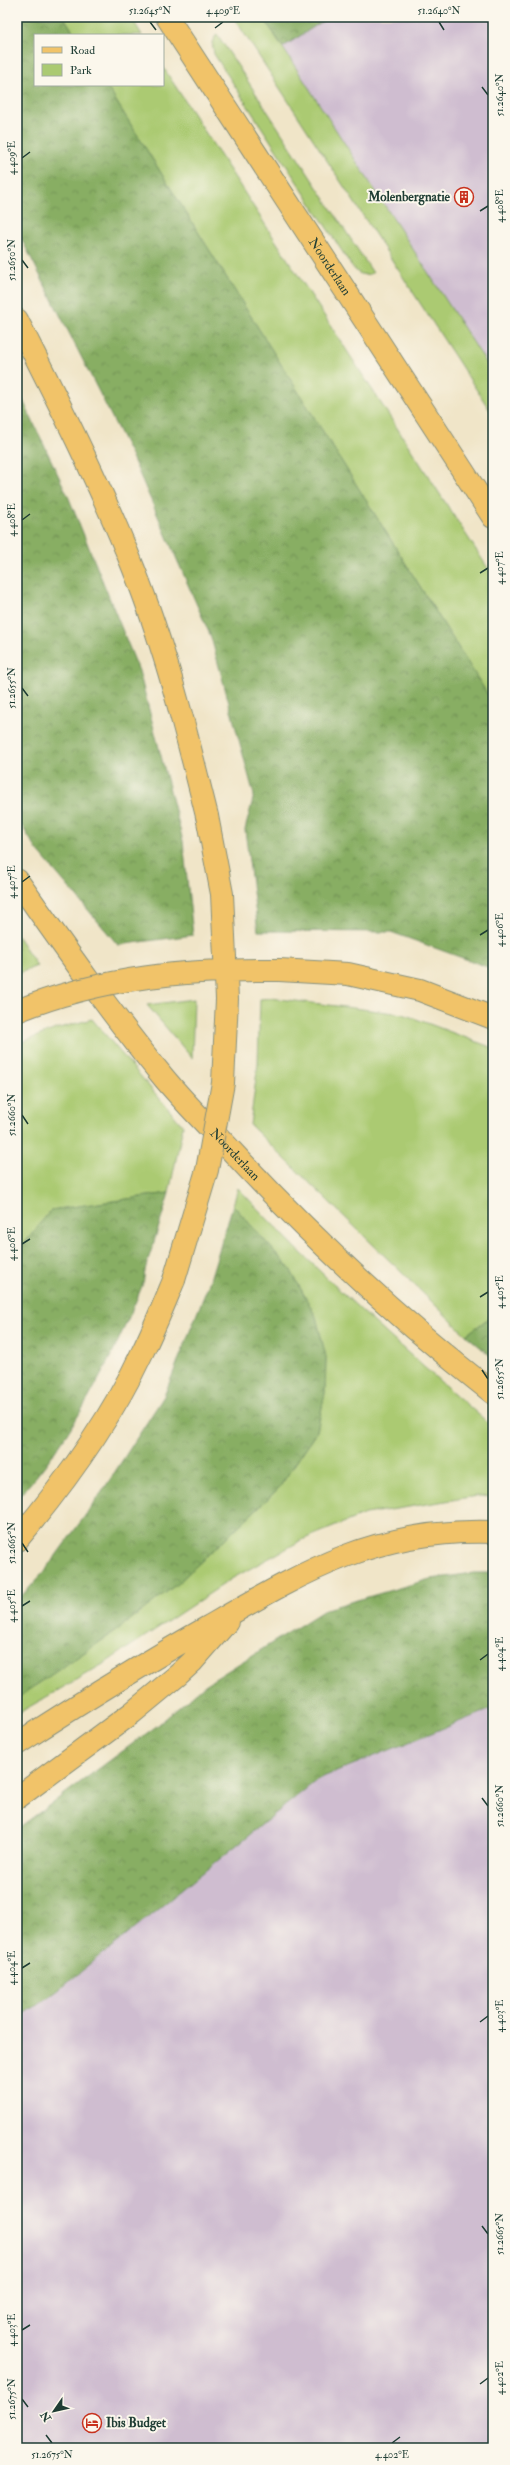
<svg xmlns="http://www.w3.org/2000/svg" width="510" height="2465" viewBox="0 0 510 2465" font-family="'IM FELL Double Pica',serif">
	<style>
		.industrial { fill: #cfbdd0 }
		.green { fill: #abca72; stroke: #658453 }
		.forest { fill: url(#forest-crowns); stroke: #54764c }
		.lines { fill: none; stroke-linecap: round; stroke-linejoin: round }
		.primary-casing { stroke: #88917e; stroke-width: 24 }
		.trunk-casing { stroke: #88917e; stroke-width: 24 }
		.motorway-casing { stroke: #88917e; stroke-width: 24 }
		.primary { stroke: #f1c369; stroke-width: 22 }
		.trunk { stroke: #f1c369; stroke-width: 22 }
		.motorway { stroke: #f1c369; stroke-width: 22 }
		.motorway-bridge-casing { stroke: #88917e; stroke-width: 24; stroke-linecap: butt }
		.motorway-bridge { stroke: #f1c369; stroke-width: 22 }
		.ticks { fill: none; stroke: #1f3d34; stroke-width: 1.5 }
		.labels { text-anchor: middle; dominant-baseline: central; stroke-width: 4; stroke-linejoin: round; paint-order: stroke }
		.poi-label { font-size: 13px; font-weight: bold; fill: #1f3d34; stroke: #fbf7ec; text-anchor: end }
		.street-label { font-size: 13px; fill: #1f3d34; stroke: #fbf7ec }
		.neatline { fill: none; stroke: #1f3d34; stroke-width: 1.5 }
		.ticks-label { font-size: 10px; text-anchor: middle; fill: #1f3d34 }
	</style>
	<defs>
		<pattern id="forest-crowns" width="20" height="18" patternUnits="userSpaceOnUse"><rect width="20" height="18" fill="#88ae64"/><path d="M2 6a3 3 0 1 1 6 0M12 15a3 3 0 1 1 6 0" fill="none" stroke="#6f8f53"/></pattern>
	</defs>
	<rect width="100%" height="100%" fill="#fbf7ec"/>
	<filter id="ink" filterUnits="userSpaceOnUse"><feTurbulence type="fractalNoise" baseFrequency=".025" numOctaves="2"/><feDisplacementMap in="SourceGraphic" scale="8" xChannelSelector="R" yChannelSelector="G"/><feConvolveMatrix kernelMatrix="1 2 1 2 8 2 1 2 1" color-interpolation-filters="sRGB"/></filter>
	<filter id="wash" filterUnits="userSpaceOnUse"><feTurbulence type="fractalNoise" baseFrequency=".012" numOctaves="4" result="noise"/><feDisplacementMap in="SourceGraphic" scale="16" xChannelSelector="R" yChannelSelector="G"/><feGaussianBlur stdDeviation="0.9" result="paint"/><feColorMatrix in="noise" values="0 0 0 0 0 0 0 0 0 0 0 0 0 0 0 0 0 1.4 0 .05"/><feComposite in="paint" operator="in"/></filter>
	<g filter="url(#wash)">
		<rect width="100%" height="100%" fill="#f0e5c8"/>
		<!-- industrial -->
		<path class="industrial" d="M 233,17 L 493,17 L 493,415 L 236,21 Z
			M 493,1708 L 493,2448 L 17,2448 L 17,2019 L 56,1992 L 318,1779 Z"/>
		<!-- green -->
		<path class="green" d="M 64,17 L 131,17 L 142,35 L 75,35 Z
			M 242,17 L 263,17 L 493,373 L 493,415 L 236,21 Z
			M 217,34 L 373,273 C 362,277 358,274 351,265 L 214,54 L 212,42 Z
			M 163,67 L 493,576 L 493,703 L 106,85 L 163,85 Z
			M 17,935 L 37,966 L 17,974 Z
			M 271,998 L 403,1014 L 493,1048 L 493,1315 L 466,1335 L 250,1125 L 258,1063 L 260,999 Z
			M 194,999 L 192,1058 L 147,1005 Z
			M 92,1019 L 183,1126 L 169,1193 L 51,1210 L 24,1244 L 17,1259 L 17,1044 L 56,1029 Z
			M 238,1188 C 317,1273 404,1351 493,1427 L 493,1497 L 477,1496 L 365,1514 L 304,1539 L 233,1578 L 105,1663 L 17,1714 L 17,1698 L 113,1633 L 177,1584 L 279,1488 L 317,1431 L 325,1393 L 326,1357 L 316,1317 L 290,1269 L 233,1205 Z"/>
		<!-- forest -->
		<path class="forest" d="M 17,17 L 64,17 L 75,35 L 35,35 L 35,85 L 106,85 L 493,703 L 493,969 L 391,932 L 258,931 L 245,830 L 254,795 L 211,637 L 132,457 L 17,230 Z
			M 263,17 L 329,17 L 283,47 Z
			M 17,388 L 68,496 L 139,671 L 183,841 L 193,935 L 118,945 L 37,850 L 17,818 Z
			M 169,1193 C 162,1217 155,1239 147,1263 C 144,1270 145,1279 142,1286 C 115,1354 68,1446 17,1498 L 17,1259 L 24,1244 L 51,1210 Z
			M 233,1205 L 290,1269 L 316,1317 L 326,1357 L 325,1393 L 317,1431 L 279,1488 L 177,1584 L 113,1633 L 17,1698 L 17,1601 L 44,1572 L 98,1498 L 164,1396 L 208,1286 Z
			M 493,1315 L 493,1358 L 466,1335 Z
			M 474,1573 L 493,1573 L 493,1708 L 318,1779 L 56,1992 L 17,2019 L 17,1829 L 158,1725 L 205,1685 L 326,1609 L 430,1579 Z"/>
	</g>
	<g filter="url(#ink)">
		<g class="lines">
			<defs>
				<g id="primary">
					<path id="s1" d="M 167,17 L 493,517"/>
				</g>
				<g id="trunk">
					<path id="s2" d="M 17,880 C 64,947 112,1015 164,1078 C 184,1102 206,1124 227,1146 C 309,1235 398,1319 493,1393"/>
				</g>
				<path id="motorway" d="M 17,320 C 58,401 99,482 133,567 C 165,647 186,731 207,816
					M 279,970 L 348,974 L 420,990 L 493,1018
					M 17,1540 C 65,1483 110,1421 142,1353 C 154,1329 164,1304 174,1280
					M 17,1744 C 80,1703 143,1664 208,1627 C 305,1571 376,1528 493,1532
					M 17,1798 L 132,1713 L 178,1675 L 192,1662 L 227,1622"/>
			</defs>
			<!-- primary casing -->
			<use href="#primary" class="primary-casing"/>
			<!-- trunk casing -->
			<use href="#trunk" class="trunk-casing"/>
			<!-- motorway casing -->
			<use href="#motorway" class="motorway-casing"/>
			<!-- primary -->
			<use href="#primary" class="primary"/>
			<!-- trunk -->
			<use href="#trunk" class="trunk"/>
			<!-- motorway -->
			<use href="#motorway" class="motorway"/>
			<defs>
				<path id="motorway-bridge" d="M 17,1011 C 101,977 189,969 279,970
					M 174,1280 L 207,1170 L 223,1083 L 227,999 L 222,894 L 207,816"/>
			</defs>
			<!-- motorway-bridge casing -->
			<use href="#motorway-bridge" class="motorway-bridge-casing"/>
			<!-- motorway-bridge -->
			<use href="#motorway-bridge" class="motorway-bridge"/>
		</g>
	</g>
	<!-- ticks -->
	<path class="ticks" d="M 150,22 L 156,30M 439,22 L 444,30M 215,28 L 223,22M 482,87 L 488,95M 22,158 L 30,152M 480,211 L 488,206M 22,260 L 28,268M 22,520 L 30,514M 480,573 L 488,568M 22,688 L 28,696M 22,882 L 30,876M 480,935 L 488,930M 22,1115 L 28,1124M 22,1244 L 30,1239M 480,1297 L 488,1292M 482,1370 L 488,1379M 22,1543 L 28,1552M 22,1606 L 30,1601M 480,1660 L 488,1654M 482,1798 L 488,1806M 22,1968 L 30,1963M 480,2022 L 488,2016M 482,2226 L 488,2234M 22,2330 L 30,2325M 480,2384 L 488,2378M 22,2399 L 28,2407M 46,2435 L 52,2443M 392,2443 L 400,2437"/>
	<!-- icons -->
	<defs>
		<symbol id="building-ring" viewBox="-11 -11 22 22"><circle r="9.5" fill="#fbf7ec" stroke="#c8321e" stroke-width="1.5"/><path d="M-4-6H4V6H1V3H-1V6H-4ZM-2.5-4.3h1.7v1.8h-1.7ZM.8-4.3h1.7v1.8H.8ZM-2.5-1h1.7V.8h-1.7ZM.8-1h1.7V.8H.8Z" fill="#c8321e"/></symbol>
		<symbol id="hotel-ring" viewBox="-11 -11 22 22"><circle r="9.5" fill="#fbf7ec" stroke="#c8321e" stroke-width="1.5"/><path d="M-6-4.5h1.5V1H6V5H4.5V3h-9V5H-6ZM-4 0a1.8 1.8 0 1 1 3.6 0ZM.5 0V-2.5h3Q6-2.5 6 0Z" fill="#c8321e"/></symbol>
	</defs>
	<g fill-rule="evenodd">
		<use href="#building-ring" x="453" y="186" width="22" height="22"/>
		<use href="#hotel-ring" x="81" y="2412" width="22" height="22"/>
	</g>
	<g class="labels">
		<!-- poi labels -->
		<g class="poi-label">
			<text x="450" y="197">Molenbergnatie</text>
			<text x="106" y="2423" text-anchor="start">Ibis Budget</text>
		</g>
		<!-- street labels -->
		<g class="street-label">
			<text stroke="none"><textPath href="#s1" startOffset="298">Noorderlaan</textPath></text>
			<text stroke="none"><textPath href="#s2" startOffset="351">Noorderlaan</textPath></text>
		</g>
	</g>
	<!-- margin -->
	<rect width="510" height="2465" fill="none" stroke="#fbf7ec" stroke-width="44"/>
	<!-- legend -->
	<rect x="34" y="34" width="130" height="52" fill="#fbf7ec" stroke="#a3ada2"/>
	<rect x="42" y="47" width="20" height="6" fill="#f1c369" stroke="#a3ada2"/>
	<text x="70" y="54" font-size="12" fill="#1f3d34">Road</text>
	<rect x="42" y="64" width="20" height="12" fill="#abca72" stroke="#a3ada2"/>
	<text x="70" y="74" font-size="12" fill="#1f3d34">Park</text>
	<!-- north arrow -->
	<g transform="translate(54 2411) rotate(236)" stroke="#fbf7ec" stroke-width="3" paint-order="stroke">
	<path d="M0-3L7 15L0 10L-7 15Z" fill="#1f3d34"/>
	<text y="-6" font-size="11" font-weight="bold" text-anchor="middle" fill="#1f3d34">N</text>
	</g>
	<rect x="22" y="22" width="466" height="2421" class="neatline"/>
	<g class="ticks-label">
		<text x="150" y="14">51.2645°N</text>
		<text x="223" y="14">4.409°E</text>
		<text x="439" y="14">51.2640°N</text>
		<text transform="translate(499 95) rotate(-90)" y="4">51.2640°N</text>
		<text transform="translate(11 158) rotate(-90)" y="4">4.409°E</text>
		<text transform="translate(499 206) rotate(-90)" y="4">4.408°E</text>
		<text transform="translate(11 260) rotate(-90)" y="4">51.2650°N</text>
		<text transform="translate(11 520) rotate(-90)" y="4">4.408°E</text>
		<text transform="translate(499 568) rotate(-90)" y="4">4.407°E</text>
		<text transform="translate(11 688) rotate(-90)" y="4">51.2655°N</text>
		<text transform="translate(11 882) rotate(-90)" y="4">4.407°E</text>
		<text transform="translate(499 930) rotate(-90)" y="4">4.406°E</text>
		<text transform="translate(11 1115) rotate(-90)" y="4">51.2660°N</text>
		<text transform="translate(11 1244) rotate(-90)" y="4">4.406°E</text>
		<text transform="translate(499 1292) rotate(-90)" y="4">4.405°E</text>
		<text transform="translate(499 1379) rotate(-90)" y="4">51.2655°N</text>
		<text transform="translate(11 1543) rotate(-90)" y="4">51.2665°N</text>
		<text transform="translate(11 1606) rotate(-90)" y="4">4.405°E</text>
		<text transform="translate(499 1654) rotate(-90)" y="4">4.404°E</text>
		<text transform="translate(499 1806) rotate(-90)" y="4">51.2660°N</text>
		<text transform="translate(11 1968) rotate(-90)" y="4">4.404°E</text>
		<text transform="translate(499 2016) rotate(-90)" y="4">4.403°E</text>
		<text transform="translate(499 2234) rotate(-90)" y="4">51.2665°N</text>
		<text transform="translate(11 2330) rotate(-90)" y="4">4.403°E</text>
		<text transform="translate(499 2378) rotate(-90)" y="4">4.402°E</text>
		<text transform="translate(11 2399) rotate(-90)" y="4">51.2675°N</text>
		<text x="52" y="2458">51.2675°N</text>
		<text x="392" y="2458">4.402°E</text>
	</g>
</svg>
